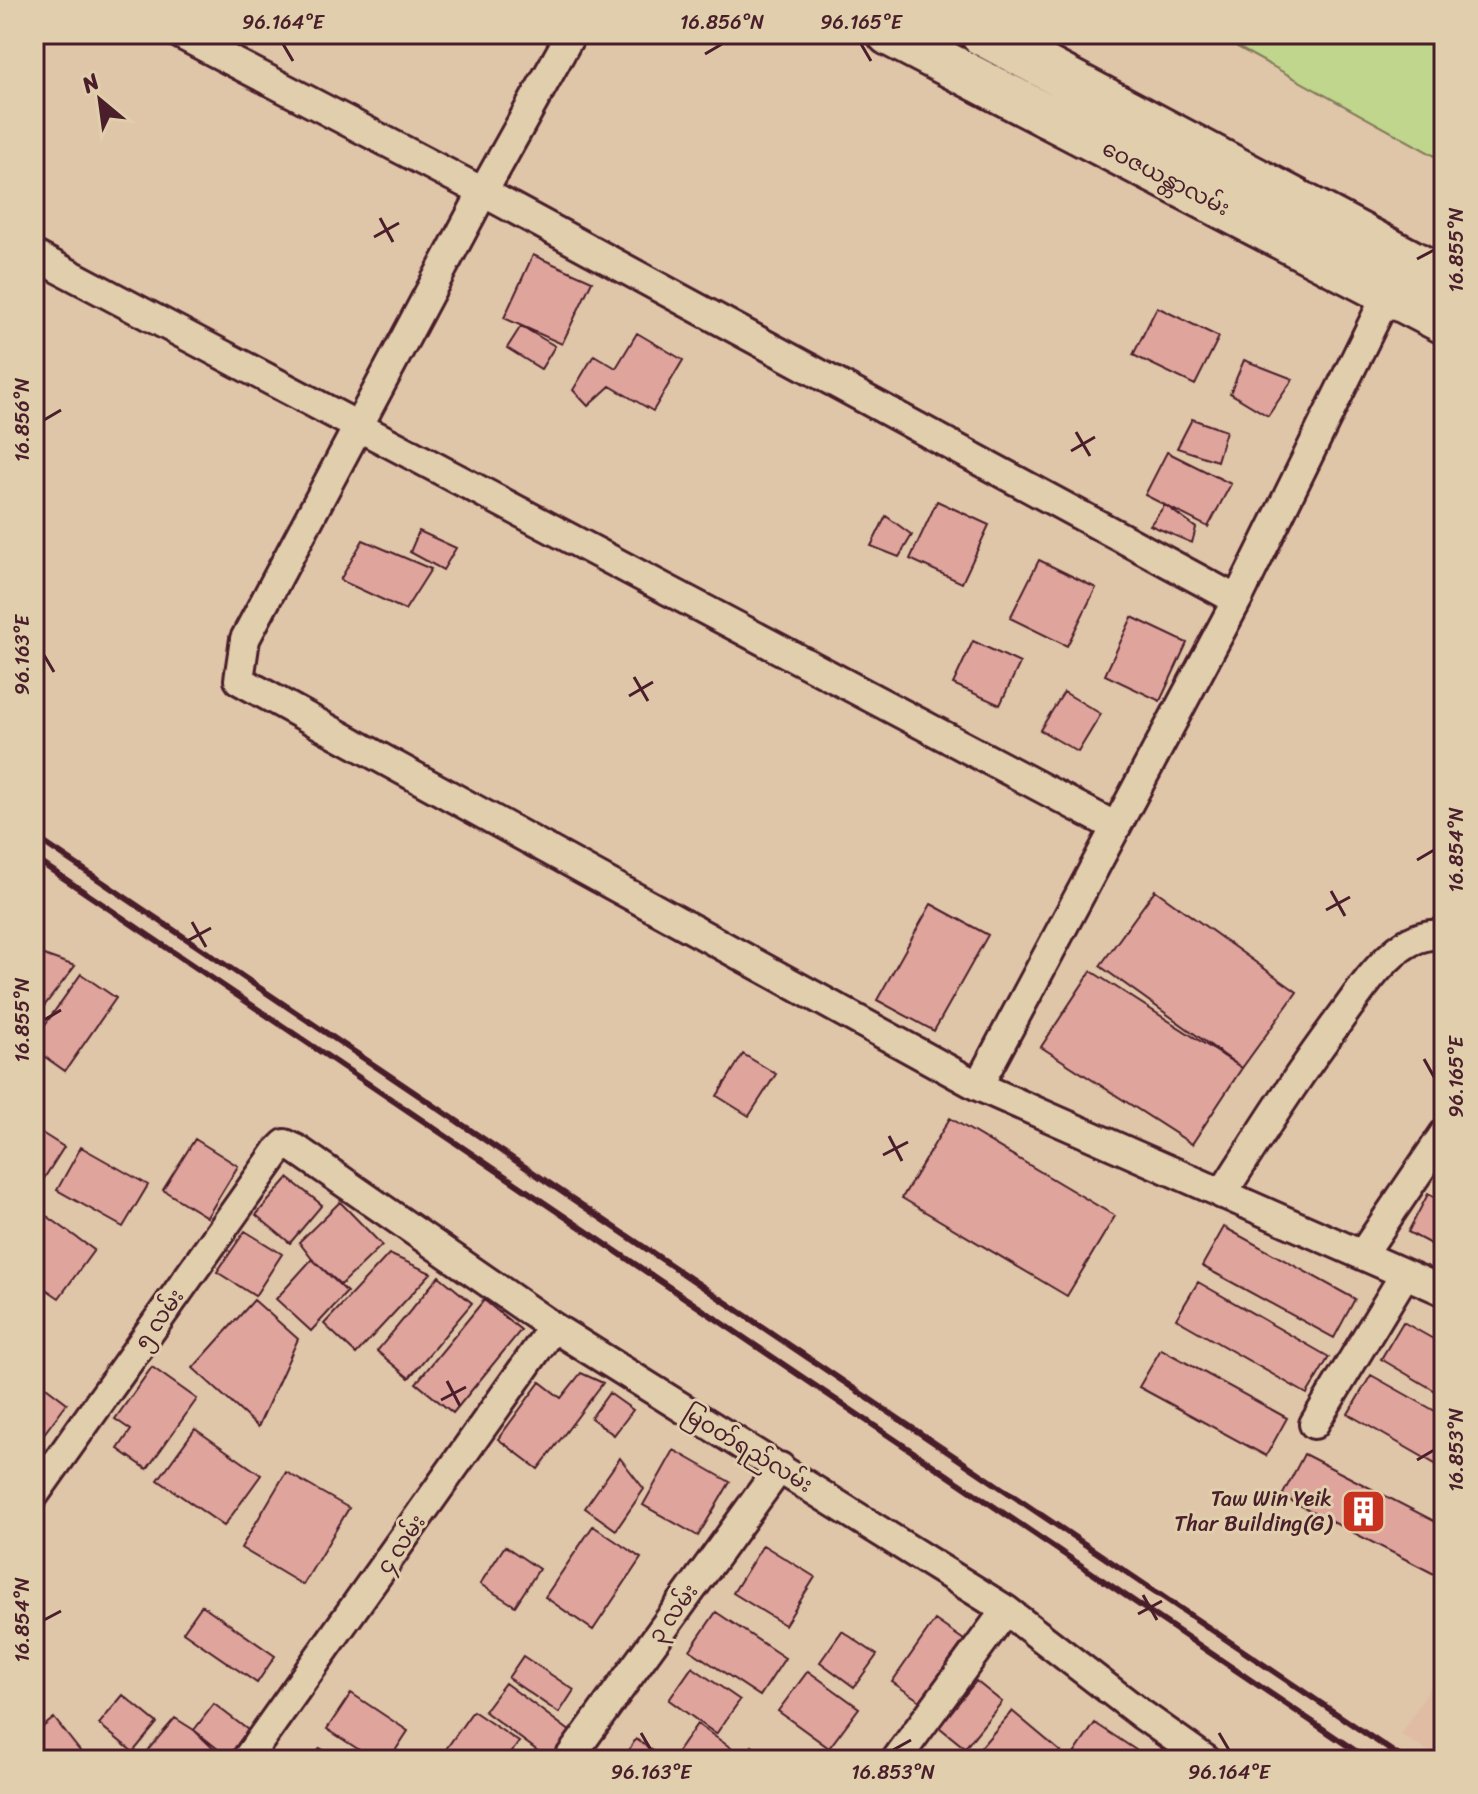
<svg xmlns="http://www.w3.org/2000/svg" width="1478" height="1794" viewBox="0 0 1478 1794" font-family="Sriracha,'Noto Sans Myanmar',sans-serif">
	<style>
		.built { fill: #e0bca5 }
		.green { fill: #bfd68c; stroke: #847a5c; stroke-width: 2 }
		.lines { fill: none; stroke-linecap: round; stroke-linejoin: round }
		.stream { stroke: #64848e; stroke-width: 9 }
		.building { fill: #dfa59c; stroke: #4a1f2b; stroke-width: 2 }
		.street-casing { stroke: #4a1f2b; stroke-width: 34 }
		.primary-casing { stroke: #4a1f2b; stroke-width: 48 }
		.street { stroke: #e0ceac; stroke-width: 28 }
		.primary { stroke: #e0ceac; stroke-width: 42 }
		.rail { stroke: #4a1f2b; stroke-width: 6 }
		.ticks { fill: none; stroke: #4a1f2b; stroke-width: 3 }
		.labels { text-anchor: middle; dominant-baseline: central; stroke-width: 6; stroke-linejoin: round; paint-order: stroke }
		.street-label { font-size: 22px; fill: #4a1f2b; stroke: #e0ceac }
		.poi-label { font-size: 22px; fill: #4a1f2b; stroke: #e0ceac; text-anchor: end }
		.neatline { fill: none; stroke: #4a1f2b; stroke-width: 3 }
		.ticks-label { font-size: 20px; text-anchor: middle; fill: #4a1f2b }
	</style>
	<rect width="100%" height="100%" fill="#e0c6a9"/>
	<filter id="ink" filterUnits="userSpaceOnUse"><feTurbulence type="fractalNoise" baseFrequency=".0125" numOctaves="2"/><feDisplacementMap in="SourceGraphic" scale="16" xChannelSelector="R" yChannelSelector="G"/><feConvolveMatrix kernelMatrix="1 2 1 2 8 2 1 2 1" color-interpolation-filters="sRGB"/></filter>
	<g filter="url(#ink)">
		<!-- built -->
		<path class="built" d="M 1444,1664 L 1444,1760 L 1441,1760 L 1401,1735 Z"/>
		<!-- green -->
		<path class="green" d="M 1214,34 L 1444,34 L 1444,161 Z"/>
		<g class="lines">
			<!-- stream -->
			<path class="stream" d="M 1441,1760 L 1444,1755"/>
		</g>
		<!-- building -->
		<path class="building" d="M 533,255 L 592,281 L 562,344 L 504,318 Z
			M 1157,307 L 1219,337 L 1195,385 L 1133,355 Z
			M 521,326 L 555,346 L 541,369 L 507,348 Z
			M 637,333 L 683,360 L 653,411 L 610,386 L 588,406 L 573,390 L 594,355 L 616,368 Z
			M 1244,360 L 1293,379 L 1268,416 L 1230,393 Z
			M 1192,419 L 1226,431 L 1217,461 L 1177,448 Z
			M 1167,452 L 1231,484 L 1208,527 L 1145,495 Z
			M 937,501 L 989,525 L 962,583 L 910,559 Z
			M 1165,505 L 1196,528 L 1192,543 L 1150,525 Z
			M 886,516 L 912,535 L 899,557 L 871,546 Z
			M 419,531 L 456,548 L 443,570 L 410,552 Z
			M 363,540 L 431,569 L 405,610 L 340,580 Z
			M 1039,560 L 1096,588 L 1067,646 L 1010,618 Z
			M 1132,617 L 1187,643 L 1160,701 L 1105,675 Z
			M 973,641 L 1020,663 L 1000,705 L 953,684 Z
			M 1064,692 L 1101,714 L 1078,752 L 1040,730 Z
			M 1155,890 L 1297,992 L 1242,1068 L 1100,966 Z
			M 931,904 L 988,935 L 934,1031 L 877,1000 Z
			M 41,954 L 75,966 L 34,1019 L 34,963 Z
			M 1091,971 L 1242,1068 L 1192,1144 L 1041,1047 Z
			M 81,974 L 116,998 L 65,1071 L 34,1049 L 34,1040 Z
			M 743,1054 L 776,1074 L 749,1116 L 717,1096 Z
			M 950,1118 L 1115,1216 L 1067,1296 L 902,1198 Z
			M 34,1128 L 64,1147 L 34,1194 Z
			M 195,1139 L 238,1166 L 207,1217 L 163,1190 Z
			M 81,1147 L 148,1185 L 123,1227 L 57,1190 Z
			M 288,1178 L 322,1205 L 290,1243 L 256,1215 Z
			M 1428,1194 L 1444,1202 L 1444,1251 L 1408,1232 Z
			M 340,1202 L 382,1245 L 341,1285 L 312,1259 L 299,1242 Z
			M 40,1211 L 94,1250 L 59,1298 L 34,1281 L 34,1220 Z
			M 1224,1227 L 1355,1299 L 1334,1338 L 1202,1266 Z
			M 245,1231 L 282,1254 L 255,1296 L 217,1272 Z
			M 389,1254 L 431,1273 L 356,1354 L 324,1324 Z
			M 312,1259 L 347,1292 L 311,1331 L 276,1299 Z
			M 439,1276 L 472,1303 L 409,1378 L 377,1351 Z
			M 1198,1282 L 1329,1357 L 1307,1394 L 1176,1319 Z
			M 254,1300 L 298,1339 L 258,1427 L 193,1368 Z
			M 484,1300 L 521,1330 L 453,1413 L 416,1383 Z
			M 1403,1322 L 1444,1345 L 1444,1396 L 1381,1359 Z
			M 1161,1349 L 1287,1418 L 1266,1456 L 1139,1387 Z
			M 152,1367 L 197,1399 L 147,1469 L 118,1449 L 131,1430 L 115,1419 Z
			M 581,1373 L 603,1383 L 538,1469 L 498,1439 L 540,1382 L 561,1398 Z
			M 1371,1375 L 1444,1416 L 1444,1469 L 1348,1414 Z
			M 34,1378 L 67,1403 L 34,1447 Z
			M 609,1393 L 633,1410 L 614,1435 L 591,1418 Z
			M 195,1429 L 261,1475 L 224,1526 L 158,1480 Z
			M 674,1450 L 730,1482 L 698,1536 L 643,1505 Z
			M 1304,1454 L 1444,1526 L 1444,1579 L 1282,1496 Z
			M 620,1458 L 644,1489 L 616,1530 L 585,1508 Z
			M 286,1472 L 349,1508 L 303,1585 L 241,1548 Z
			M 593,1526 L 641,1558 L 593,1630 L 545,1597 Z
			M 763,1545 L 815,1577 L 785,1625 L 733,1593 Z
			M 505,1546 L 539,1569 L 515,1606 L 480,1584 Z
			M 202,1605 L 275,1656 L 257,1683 L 183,1632 Z
			M 716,1612 L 785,1658 L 760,1696 L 690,1650 Z
			M 935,1620 L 964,1640 L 920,1701 L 892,1682 Z
			M 842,1631 L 877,1655 L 854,1687 L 820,1662 Z
			M 523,1656 L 574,1690 L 559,1713 L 508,1678 Z
			M 692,1667 L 740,1700 L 716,1734 L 669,1700 Z
			M 808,1671 L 859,1708 L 829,1748 L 778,1711 Z
			M 976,1681 L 1002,1702 L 965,1748 L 939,1727 Z
			M 505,1683 L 571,1732 L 550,1760 L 484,1711 Z
			M 351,1693 L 408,1731 L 389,1760 L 375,1760 L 327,1729 Z
			M 123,1695 L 157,1723 L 133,1752 L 99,1724 Z
			M 214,1704 L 248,1730 L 228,1757 L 194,1730 Z
			M 473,1711 L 519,1742 L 506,1760 L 456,1760 L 444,1752 Z
			M 1012,1711 L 1061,1752 L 1055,1760 L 970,1760 Z
			M 54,1718 L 87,1760 L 34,1760 L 34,1734 Z
			M 175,1718 L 194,1730 L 225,1760 L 141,1758 Z
			M 1095,1723 L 1151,1760 L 1070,1760 Z
			M 697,1724 L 734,1750 L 728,1760 L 672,1760 Z
			M 636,1739 L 666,1760 L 622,1760 Z
			M 752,1746 L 771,1760 L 742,1760 Z
			M 320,1748 L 340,1760 L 312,1760 Z"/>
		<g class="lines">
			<defs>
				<path id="street" d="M 180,34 L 483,192 L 1237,600
					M 571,34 L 483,192 L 245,639 L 239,680 L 978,1086 L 1444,1291
					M 34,255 L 1116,827
					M 978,1086 L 1237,600 L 1388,293
					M 1222,1194 C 1260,1135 1297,1076 1339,1020 C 1356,997 1372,972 1394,953 C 1406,942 1427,931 1444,936
					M 1362,1255 L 1444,1134
					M 1314,1424 L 1405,1274
					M 34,1495 L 277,1152 L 285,1144 L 296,1149 L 553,1327 L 1006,1610 L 1141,1714 L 1206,1760
					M 246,1760 L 553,1327
					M 568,1760 L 780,1467
					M 896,1760 L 1006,1610"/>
				<path id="primary" d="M 889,34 L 1444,322
					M 982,34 L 1444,279"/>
			</defs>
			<!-- street casing -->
			<use href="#street" class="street-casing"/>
			<!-- primary casing -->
			<use href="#primary" class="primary-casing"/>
			<!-- street -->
			<use href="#street" class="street"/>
			<!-- primary -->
			<use href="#primary" class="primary"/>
			<!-- rail -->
			<path class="rail" d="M 34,836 L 1405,1760
				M 34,858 L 1369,1760"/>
		</g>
	</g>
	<!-- ticks -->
	<path class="ticks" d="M 283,44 L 293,61M 861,44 L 871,61M 705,54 L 722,44M 380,218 L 393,242M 374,237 L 399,223M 1417,259 L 1434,250M 44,420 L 61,410M 1076,432 L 1090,456M 1071,451 L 1095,437M 44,655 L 54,672M 634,677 L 648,701M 629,696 L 653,682M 1417,860 L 1434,850M 1331,891 L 1345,916M 1326,910 L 1350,897M 192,922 L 206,947M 187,941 L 211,928M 44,1020 L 61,1010M 1424,1059 L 1434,1077M 889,1136 L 902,1161M 883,1155 L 908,1142M 447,1381 L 460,1406M 441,1400 L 466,1387M 1417,1460 L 1434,1450M 1143,1595 L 1157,1620M 1138,1614 L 1162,1601M 44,1620 L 61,1611M 641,1733 L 651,1750M 1219,1733 L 1229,1750M 893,1750 L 911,1740"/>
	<!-- icons -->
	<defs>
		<symbol id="building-square" viewBox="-11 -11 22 22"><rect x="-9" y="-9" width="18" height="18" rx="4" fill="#c8321e" stroke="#e0ceac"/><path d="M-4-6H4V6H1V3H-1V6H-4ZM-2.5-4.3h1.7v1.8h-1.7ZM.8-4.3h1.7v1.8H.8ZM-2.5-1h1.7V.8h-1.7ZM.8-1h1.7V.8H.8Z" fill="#fff"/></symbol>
	</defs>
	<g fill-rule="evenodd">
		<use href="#building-square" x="1338" y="1486" width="51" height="51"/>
	</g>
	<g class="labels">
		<!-- street labels -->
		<g class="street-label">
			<text transform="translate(1166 178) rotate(27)">ဝေဇယန္တာလမ်း</text>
			<text transform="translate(159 1319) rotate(-55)">၅ လမ်း</text>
			<text transform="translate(748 1449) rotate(31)">မြဝတ်ရည်လမ်း</text>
			<text transform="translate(401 1544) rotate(-55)">၄ လမ်း</text>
			<text transform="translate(673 1613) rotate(-54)">၃ လမ်း</text>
		</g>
		<!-- poi labels -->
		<g class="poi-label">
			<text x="1332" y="1498">Taw Win Yeik<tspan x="1332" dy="25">Thar Building(G)</tspan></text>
		</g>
	</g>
	<!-- margin -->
	<rect width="1478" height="1794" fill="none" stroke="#e0ceac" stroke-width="88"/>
	<!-- north arrow -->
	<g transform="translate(100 100) rotate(331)" stroke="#e0ceac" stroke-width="6" paint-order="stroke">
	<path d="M0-6L14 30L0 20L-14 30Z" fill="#4a1f2b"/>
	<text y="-12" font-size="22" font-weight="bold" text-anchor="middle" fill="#4a1f2b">N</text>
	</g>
	<rect x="44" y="44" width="1390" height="1706" class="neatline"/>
	<g class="ticks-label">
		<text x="283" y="29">96.164°E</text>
		<text x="722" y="29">16.856°N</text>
		<text x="861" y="29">96.165°E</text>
		<text transform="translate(1456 250) rotate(-90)" y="7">16.855°N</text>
		<text transform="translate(22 420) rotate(-90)" y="7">16.856°N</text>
		<text transform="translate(22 655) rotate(-90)" y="7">96.163°E</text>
		<text transform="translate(1456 850) rotate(-90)" y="7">16.854°N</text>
		<text transform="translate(22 1020) rotate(-90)" y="7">16.855°N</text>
		<text transform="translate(1456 1077) rotate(-90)" y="7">96.165°E</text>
		<text transform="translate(1456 1450) rotate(-90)" y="7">16.853°N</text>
		<text transform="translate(22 1620) rotate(-90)" y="7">16.854°N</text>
		<text x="651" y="1779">96.163°E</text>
		<text x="893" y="1779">16.853°N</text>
		<text x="1229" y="1779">96.164°E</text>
	</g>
</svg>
